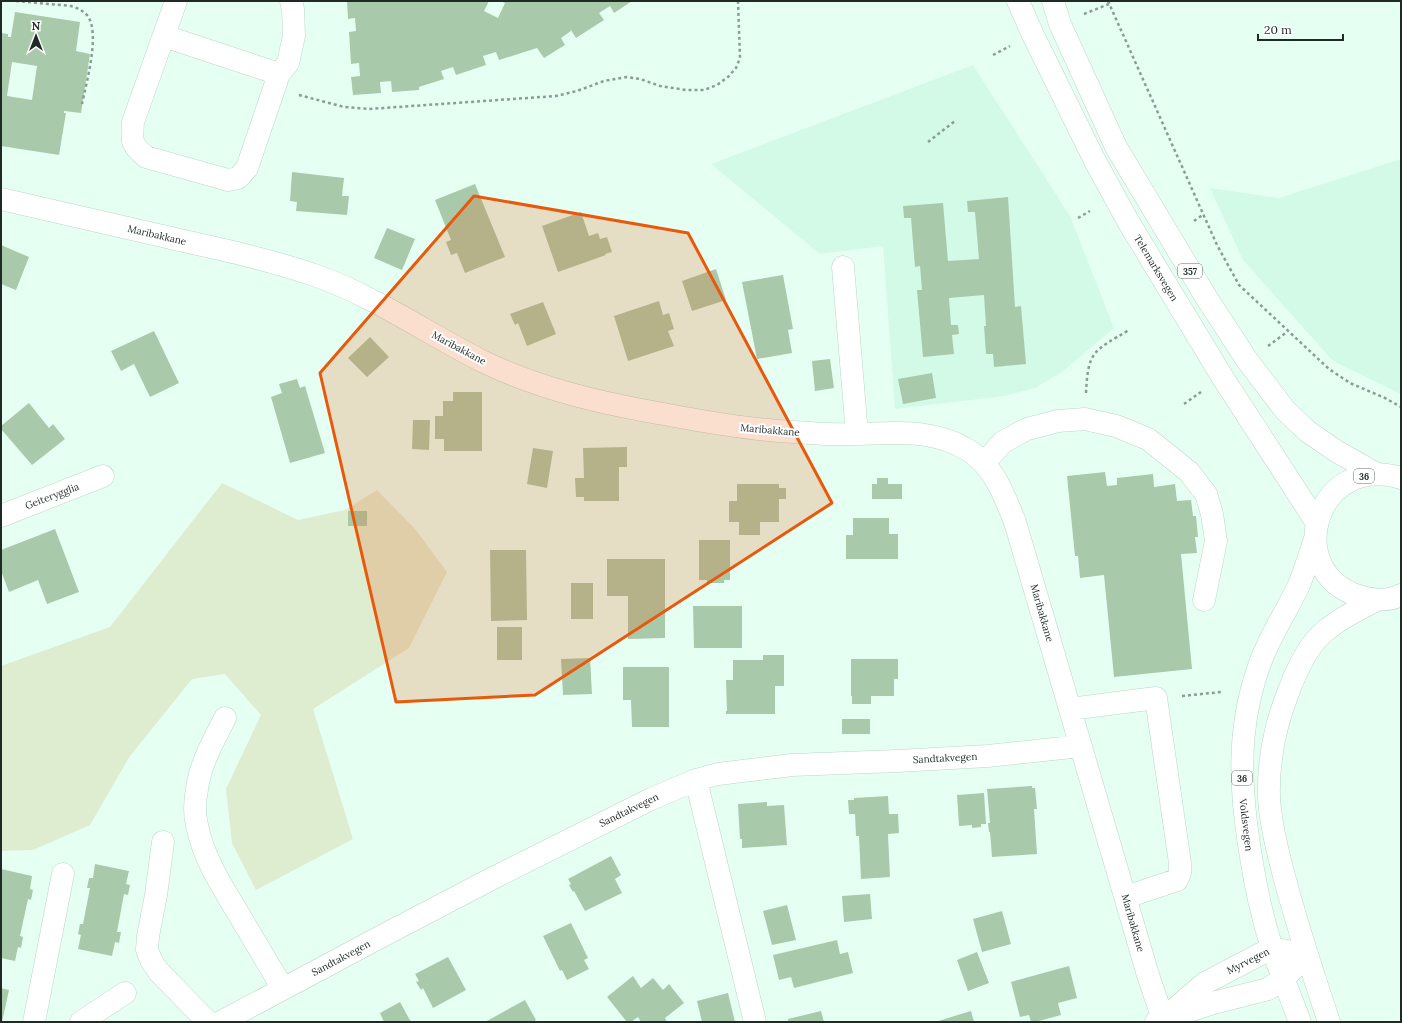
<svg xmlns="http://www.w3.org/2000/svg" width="1402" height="1023" viewBox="0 0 1402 1023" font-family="Lora,serif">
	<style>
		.built { fill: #d3fae7 }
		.green { fill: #deecd0 }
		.building { fill: #a9c9ab; fill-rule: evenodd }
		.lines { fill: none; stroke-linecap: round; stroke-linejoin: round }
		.minor-casing { stroke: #b9d7c8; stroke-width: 23 }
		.major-casing { stroke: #b9d7c8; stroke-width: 23 }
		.highway-casing { stroke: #b9d7c8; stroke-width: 23 }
		.path { stroke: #8a9d94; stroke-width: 2.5; stroke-dasharray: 3 3; stroke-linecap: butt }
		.minor { stroke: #fff; stroke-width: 22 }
		.major { stroke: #fff; stroke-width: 22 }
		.highway { stroke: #fff; stroke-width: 22 }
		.marked { fill: #e8590c; fill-opacity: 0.2; stroke: #e8590c; stroke-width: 3; stroke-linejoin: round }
		.labels { text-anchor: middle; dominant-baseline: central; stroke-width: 4; stroke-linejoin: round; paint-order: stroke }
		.shield { fill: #fff; stroke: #626a66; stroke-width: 1 }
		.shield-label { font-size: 9px; font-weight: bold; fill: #1f2a25 }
		.street-label { font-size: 10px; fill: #1f2a25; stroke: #fff }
	</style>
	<rect width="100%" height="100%" fill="#e6fff3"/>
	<!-- built -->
	<path class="built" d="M 973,65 L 1070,216 L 1114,328 L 1062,372 L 1035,388 L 1005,396 L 895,409 L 883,246 L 820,254 L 711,164 Z
		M 1401,159 L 1401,394 L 1333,361 L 1243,260 L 1210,188 L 1279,198 Z"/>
	<!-- green -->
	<path class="green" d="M 222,483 L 298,520 L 345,510 L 377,490 L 416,530 L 447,572 L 409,648 L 313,709 L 353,839 L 256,890 L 232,843 L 226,789 L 261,715 L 225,674 L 192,679 L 130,756 L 90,825 L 33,850 L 1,851 L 1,666 L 110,627 Z"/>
	<!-- building -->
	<path class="building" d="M 347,1 L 489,1 L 484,11 L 498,18 L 505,3 L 500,1 L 632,1 L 614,13 L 610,6 L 599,13 L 604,20 L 576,38 L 569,27 L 571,31 L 561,38 L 565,45 L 544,58 L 537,48 L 499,60 L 496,52 L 483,56 L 486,65 L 456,75 L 453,67 L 441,71 L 444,79 L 419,87 L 419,90 L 392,92 L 391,81 L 380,82 L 381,93 L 353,95 L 351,77 L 360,76 L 359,63 L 351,64 L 349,32 L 356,31 L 355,18 L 348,19 Z
		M 15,12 L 80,22 L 76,51 L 90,54 L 81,113 L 64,111 L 64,113 L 66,113 L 59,155 L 1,146 L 1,33 L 8,34 L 8,37 L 11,37 ZM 12,62 L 37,66 L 32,100 L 7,96 Z
		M 292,172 L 344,178 L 342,196 L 349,196 L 347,215 L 296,211 L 297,202 L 290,201 Z
		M 475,184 L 505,257 L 465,273 L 457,253 L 451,255 L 446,242 L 451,240 L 435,200 Z
		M 1008,197 L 1015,307 L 1021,306 L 1026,364 L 994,367 L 993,354 L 986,354 L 984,326 L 986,326 L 984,295 L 949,298 L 951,325 L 958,325 L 959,334 L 952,335 L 954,354 L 923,357 L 917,290 L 922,290 L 920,266 L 915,267 L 911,218 L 904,218 L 903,206 L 943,203 L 948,261 L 979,259 L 975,212 L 968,212 L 967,201 Z
		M 581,212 L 589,236 L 598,233 L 600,239 L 607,237 L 612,252 L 605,254 L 606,255 L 558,272 L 542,226 Z
		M 387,228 L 415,239 L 402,270 L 374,258 Z
		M 1,245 L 29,257 L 16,290 L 1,284 Z
		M 716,269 L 726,300 L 692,311 L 682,281 Z
		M 783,275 L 793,329 L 788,330 L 792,353 L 757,359 L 742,282 Z
		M 659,301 L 663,315 L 669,313 L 674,329 L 668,331 L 674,346 L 628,361 L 614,316 Z
		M 543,302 L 556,334 L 527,346 L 518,323 L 515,325 L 510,314 Z
		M 154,331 L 179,383 L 150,397 L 134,364 L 121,371 L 111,351 Z
		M 370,337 L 389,357 L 367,377 L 348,358 Z
		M 830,359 L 834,388 L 815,391 L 812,361 Z
		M 932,373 L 936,398 L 903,404 L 898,379 Z
		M 297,379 L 300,388 L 305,386 L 325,453 L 290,463 L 271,397 L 282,393 L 279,384 Z
		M 453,392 L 482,392 L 482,451 L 444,451 L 444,439 L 435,439 L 435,416 L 443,416 L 443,401 L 453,401 Z
		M 29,403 L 49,428 L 53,424 L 65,439 L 32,465 L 1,429 L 1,426 Z
		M 413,420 L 430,420 L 429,450 L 412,449 Z
		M 627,447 L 627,467 L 619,467 L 619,501 L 584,501 L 584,497 L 576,497 L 575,478 L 584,478 L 583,448 Z
		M 533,448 L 553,451 L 547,488 L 527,484 Z
		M 1105,472 L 1107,486 L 1117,485 L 1117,478 L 1153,474 L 1154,487 L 1175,484 L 1177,501 L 1191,500 L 1193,516 L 1196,516 L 1198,537 L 1195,537 L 1197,553 L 1181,554 L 1192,669 L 1114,677 L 1104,575 L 1080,578 L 1078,556 L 1075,556 L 1067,476 Z
		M 877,478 L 888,478 L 888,484 L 902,484 L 902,499 L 872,499 L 872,484 L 877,484 Z
		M 737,484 L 779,484 L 779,488 L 786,488 L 786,499 L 779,499 L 779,522 L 760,522 L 760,535 L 739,535 L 739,522 L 729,522 L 729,501 L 737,501 Z
		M 348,511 L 367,511 L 367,526 L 348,526 Z
		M 853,518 L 889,518 L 889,534 L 898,534 L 898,559 L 846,559 L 846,535 L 853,535 Z
		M 55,529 L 79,592 L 47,604 L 38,580 L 9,592 L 1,571 L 1,550 Z
		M 699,540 L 730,540 L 730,580 L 724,580 L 724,583 L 707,583 L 707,580 L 699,580 Z
		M 490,550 L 526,550 L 527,620 L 491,621 Z
		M 607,559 L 665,559 L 665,638 L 628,639 L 628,596 L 607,596 Z
		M 571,583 L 593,583 L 593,619 L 571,619 Z
		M 693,606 L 742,606 L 742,648 L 694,648 Z
		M 497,627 L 522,627 L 522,660 L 497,660 Z
		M 763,655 L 784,655 L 784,686 L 775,686 L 775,714 L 726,714 L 726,711 L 727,711 L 726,680 L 733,680 L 733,660 L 763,660 Z
		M 590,658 L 592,694 L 563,695 L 561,659 Z
		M 851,659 L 898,659 L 898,679 L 894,679 L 894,696 L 871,696 L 871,704 L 852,704 L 852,696 L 851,696 Z
		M 623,667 L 669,667 L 669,727 L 632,727 L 631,700 L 623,700 Z
		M 842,719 L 870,719 L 870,734 L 842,734 Z
		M 1032,786 L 1032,788 L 1035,788 L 1037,809 L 1034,809 L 1037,854 L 992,857 L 990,832 L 989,832 L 988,823 L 990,823 L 987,789 Z
		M 984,793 L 986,824 L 981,824 L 981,827 L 972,828 L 972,825 L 959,826 L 957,795 Z
		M 888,796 L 889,814 L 898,814 L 899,833 L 888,834 L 890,877 L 861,879 L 859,836 L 856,836 L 855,814 L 849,814 L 848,800 L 854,800 L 854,798 Z
		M 767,802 L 767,806 L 784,805 L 787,845 L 742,848 L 742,839 L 740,839 L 738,804 Z
		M 611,856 L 621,875 L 615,879 L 622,893 L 585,911 L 574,891 L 573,892 L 569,885 L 571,884 L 568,879 Z
		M 95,864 L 129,871 L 126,884 L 130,885 L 128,895 L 124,894 L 117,932 L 121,932 L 119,943 L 115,942 L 112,956 L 78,949 L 81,935 L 78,934 L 80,924 L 83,924 L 90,888 L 87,888 L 89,878 L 93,878 Z
		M 1,869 L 32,876 L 30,889 L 33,890 L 31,900 L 28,899 L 20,936 L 23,937 L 21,948 L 18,947 L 15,961 L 1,958 Z
		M 870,894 L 872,919 L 844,922 L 842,896 Z
		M 787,905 L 796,940 L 772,945 L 763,911 Z
		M 1002,911 L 1011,944 L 982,952 L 973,919 Z
		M 571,923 L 588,958 L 584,960 L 589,969 L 567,980 L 562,970 L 560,971 L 543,936 Z
		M 837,940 L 840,954 L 848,952 L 853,973 L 794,988 L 791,977 L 779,980 L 773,955 Z
		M 977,952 L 989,983 L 968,991 L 957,960 Z
		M 448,957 L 466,990 L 433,1008 L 423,988 L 421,990 L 416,982 L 419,981 L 415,974 Z
		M 1069,966 L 1077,998 L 1058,1003 L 1061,1015 L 1035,1022 L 1031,1022 L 1029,1015 L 1020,1017 L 1011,982 Z
		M 633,976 L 641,988 L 653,978 L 663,990 L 669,984 L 684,1003 L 665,1018 L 667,1022 L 641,1022 L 638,1017 L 631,1022 L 627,1022 L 607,997 Z
		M 1,988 L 9,990 L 2,1022 L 1,1022 Z
		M 728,993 L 735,1022 L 702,1022 L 697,1001 Z
		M 525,1000 L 536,1020 L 533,1022 L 485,1022 Z
		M 400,1002 L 411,1022 L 384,1022 L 380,1013 Z
		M 821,1011 L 824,1022 L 788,1022 L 788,1019 Z
		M 971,1011 L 974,1022 L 935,1022 Z"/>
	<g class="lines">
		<defs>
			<path id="minor" d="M 176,1 L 133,122 C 132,141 130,144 146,157 L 228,180 L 238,178 L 247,168 L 279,74
				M 164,36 L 279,74 L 288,63 L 294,36 L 293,9 L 291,1
				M 1,199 C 62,213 123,227 184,241 C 229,251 274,261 317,276 C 376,297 428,334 484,362 C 542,390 605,404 669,415 C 711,423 752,430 794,432 C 813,433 831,435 850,434 C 891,434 930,427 968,450 C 994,466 1004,495 1015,522 L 1148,975 L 1163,1019
				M 843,267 L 857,434
				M 984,463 L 1003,442 L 1027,429 L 1058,421 L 1085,419 L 1116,426 L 1148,439 L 1189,472 L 1206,494 L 1212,514 L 1216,541 L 1204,600
				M 1,516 L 103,476
				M 1070,709 L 1156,698 L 1180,863 L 1180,873 L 1177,880 L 1126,897
				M 225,718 C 214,740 200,764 197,789 C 195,800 194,814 197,825 C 203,857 221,885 238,913 C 253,938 268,964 283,989
				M 696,780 L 755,1022
				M 163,842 L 156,895 L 148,936 L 147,950 L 152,962 L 159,972 L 208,1022
				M 1170,1013 L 1205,983 L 1272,948 L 1307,955
				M 34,1022 L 63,874
				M 81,1022 L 125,993
				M 221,1022 L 384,935 L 497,876 L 651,799 L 696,780 L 718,774 L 792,765 L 897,761 L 988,756 L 1081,746
				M 1156,1022 L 1213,1003 L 1268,989 L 1283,979 L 1307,955"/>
			<path id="major" d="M 1018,1 L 1033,35 L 1095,161 L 1129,223 L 1223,378 L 1317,523
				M 1053,1 L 1060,24 L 1116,147 L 1206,297 L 1247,360 L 1285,410 L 1307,431 L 1336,451 L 1375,473"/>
			<path id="highway" d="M 1401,478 C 1316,452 1281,571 1359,596 C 1372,601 1389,601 1401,595
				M 1300,1022 C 1291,998 1281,973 1272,948 C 1262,917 1255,884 1250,851 C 1240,789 1237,730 1258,669 C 1267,640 1286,613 1299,585 C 1305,570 1310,554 1315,539
				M 1329,1022 C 1312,971 1295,920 1282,868 C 1276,845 1270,821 1269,797 C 1268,761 1275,726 1288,693 C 1296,671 1307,646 1325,631 C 1341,618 1359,609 1377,600"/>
		</defs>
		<!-- minor casing -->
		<use href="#minor" class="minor-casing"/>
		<!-- major casing -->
		<use href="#major" class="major-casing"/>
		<!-- highway casing -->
		<use href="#highway" class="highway-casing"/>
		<!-- path -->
		<path class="path" d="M 16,1 L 71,6 C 77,8 82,10 87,15 C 101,32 86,84 82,104
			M 1108,1 L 1217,245 L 1239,285 L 1329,369 L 1350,383 L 1385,398 L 1401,407
			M 1084,14 L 1109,4
			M 993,55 L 1010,46
			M 299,95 L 344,107 L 369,109 L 556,96 L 577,91 L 604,81 L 627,77 L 640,79 L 660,86 L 686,90 L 704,90 L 717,85 L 728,77 L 736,68 L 740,58 L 738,1
			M 928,142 L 955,121
			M 1078,218 L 1090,211
			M 1194,221 L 1204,214
			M 1268,346 L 1287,332
			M 1086,393 C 1088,350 1094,351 1129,330
			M 1184,404 L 1201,392
			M 1182,696 L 1221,692"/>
		<!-- minor -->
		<use href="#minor" class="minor"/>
		<!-- major -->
		<use href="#major" class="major"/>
		<!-- highway -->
		<use href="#highway" class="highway"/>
	</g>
	<!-- marked area -->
	<path class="marked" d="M 474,196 L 688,233 L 832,503 L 535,695 L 396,702 L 320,373 Z"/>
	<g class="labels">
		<!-- shield labels -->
		<g class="shield">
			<rect x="1178" y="264" width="24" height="14" rx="3"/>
			<rect x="1354" y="469" width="20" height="14" rx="3"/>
			<rect x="1232" y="771" width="20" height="14" rx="3"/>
		</g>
		<g class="shield-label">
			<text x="1190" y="271">357</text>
			<text x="1364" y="476">36</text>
			<text x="1242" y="778">36</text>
		</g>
		<!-- street labels -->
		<g class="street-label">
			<text transform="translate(157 235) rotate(13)">Maribakkane</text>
			<text transform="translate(1156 268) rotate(59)">Telemarksvegen</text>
			<text transform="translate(459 348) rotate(28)">Maribakkane</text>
			<text transform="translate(770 430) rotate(5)">Maribakkane</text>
			<text transform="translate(52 496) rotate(-21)">Geiterygglia</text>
			<text transform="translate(1042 613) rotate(74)">Maribakkane</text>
			<text transform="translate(945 758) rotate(-3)">Sandtakvegen</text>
			<text transform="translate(629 810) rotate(-26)">Sandtakvegen</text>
			<text transform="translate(1246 825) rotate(83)">Voldsvegen</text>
			<text transform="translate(1133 923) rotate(74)">Maribakkane</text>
			<text transform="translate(341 958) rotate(-28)">Sandtakvegen</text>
			<text transform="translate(1248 961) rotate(-27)">Myrvegen</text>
		</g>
	</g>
	<!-- border -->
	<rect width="1402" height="1023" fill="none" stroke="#1f2a25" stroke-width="4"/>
	<!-- north arrow -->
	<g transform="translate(36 36)" stroke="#ffffff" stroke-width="3" paint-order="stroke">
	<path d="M0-3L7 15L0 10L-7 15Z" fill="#1f2a25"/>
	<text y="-6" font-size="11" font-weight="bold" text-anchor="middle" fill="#1f2a25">N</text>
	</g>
	<!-- scale -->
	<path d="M1258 34v6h85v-6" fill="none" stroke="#1f2a25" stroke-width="2"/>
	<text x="1264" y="34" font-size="12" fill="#1f2a25" stroke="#ffffff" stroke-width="3" paint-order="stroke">20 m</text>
</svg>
